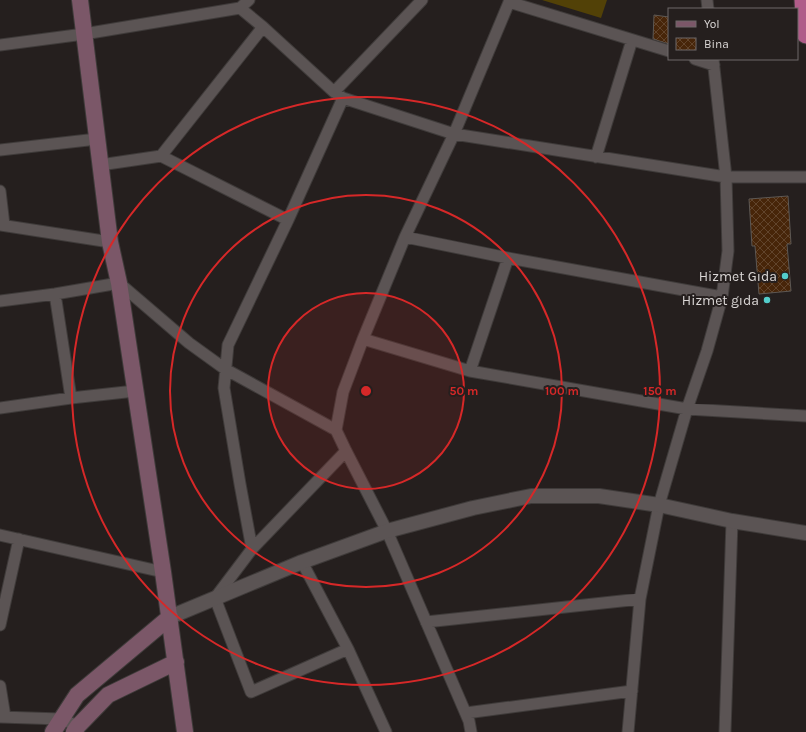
<svg xmlns="http://www.w3.org/2000/svg" width="806" height="732" viewBox="0 0 806 732" font-family="Karla,sans-serif">
	<style>
		.green { fill: #524107 }
		.building { fill: url(#building-cross-hatch); stroke: #5d5854 }
		.lines { fill: none; stroke-linecap: round; stroke-linejoin: round }
		.minor-casing { stroke: #3f3b3a; stroke-width: 13 }
		.tertiary-casing { stroke: #3f3b3a; stroke-width: 16 }
		.secondary-casing { stroke: #3f3b3a; stroke-width: 18 }
		.trunk-casing { stroke: #3f3b3a; stroke-width: 21 }
		.minor { stroke: #5b5454; stroke-width: 11 }
		.tertiary { stroke: #5b5454; stroke-width: 14 }
		.secondary { stroke: #7b5768; stroke-width: 16 }
		.trunk { stroke: #b05c89; stroke-width: 19 }
		.ring { fill: none; stroke: #d62828; stroke-width: 2 }
		.poi-dot { fill: #53cdcb; stroke: #251f1e; stroke-width: 1.5 }
		.labels { text-anchor: middle; dominant-baseline: central; stroke-width: 4; stroke-linejoin: round; paint-order: stroke }
		.poi-label { font-size: 14px; fill: #dcd8d7; stroke: #251f1e; text-anchor: end }
		.centre { fill: #d62828; stroke: #251f1e; stroke-width: 2 }
		.ring-label { font-size: 12px; text-anchor: middle; font-weight: bold; fill: #d62828; stroke: #251f1e; stroke-width: 4; stroke-linejoin: round; paint-order: stroke }
	</style>
	<defs>
		<pattern id="building-cross-hatch" width="8" height="8" patternUnits="userSpaceOnUse"><rect width="8" height="8" fill="#472509"/><path d="M0 0l8 8M0 8l8-8" fill="none" stroke="#61442c"/></pattern>
	</defs>
	<rect width="100%" height="100%" fill="#251f1e"/>
	<!-- green -->
	<path class="green" d="M 542,0 L 607,0 L 601,18 Z"/>
	<!-- building -->
	<path class="building" d="M 654,15 L 669,17 L 669,44 L 653,39 Z
		M 788,196 L 791,244 L 787,244 L 791,291 L 759,294 L 755,246 L 752,246 L 749,199 Z"/>
	<g class="lines">
		<defs>
			<path id="minor" d="M 707,0 L 708,9
				M 509,2 L 669,51
				M 240,8 L 263,27 L 334,92 L 343,98 L 454,134 L 726,177 L 806,177
				M 0,45 L 84,34 L 240,8 L 249,0
				M 695,59 L 714,65
				M 334,92 L 422,0
				M 0,150 L 97,139
				M 161,156 L 288,220
				M 596,157 L 632,40
				M 100,165 L 161,156 L 263,27
				M 0,191 L 4,225
				M 0,225 L 110,242
				M 405,237 L 508,258 L 722,297
				M 55,294 L 71,398
				M 0,301 L 55,294 L 119,283 L 189,343 L 225,369 L 336,430
				M 363,339 L 470,371 L 687,409 L 806,416
				M 470,371 L 508,258
				M 0,408 L 71,398 L 135,391
				M 346,451 L 252,549 L 215,598 L 251,692 L 348,649
				M 0,535 L 163,572
				M 252,549 L 240,484 L 224,388 L 228,345 L 288,220 L 343,98
				M 302,562 L 348,649 L 386,732
				M 426,622 L 640,599
				M 0,625 L 19,539
				M 0,686 L 5,717
				M 466,713 L 632,691
				M 0,717 L 61,719 L 78,726
				M 471,732 L 469,721 L 387,531 L 346,451 L 336,430 L 343,392 L 363,339 L 405,237 L 454,134 L 510,0
				M 628,732 L 640,599 L 659,505 L 687,409 L 707,351 L 722,297 L 728,251 L 726,177 L 713,59
				M 725,732 L 732,521"/>
			<path id="tertiary" d="M 170,617 L 302,562 L 387,531 L 473,508 L 531,496 L 599,496 L 659,505 L 732,521 L 806,533"/>
			<path id="secondary" d="M 80,0 L 110,242 L 119,283 L 163,572 L 185,732
				M 53,732 L 77,695 L 170,617
				M 74,732 L 78,726 L 108,695 L 176,662"/>
			<path id="trunk" d="M 804,0 L 806,34"/>
		</defs>
		<!-- minor casing -->
		<use href="#minor" class="minor-casing"/>
		<!-- tertiary casing -->
		<use href="#tertiary" class="tertiary-casing"/>
		<!-- secondary casing -->
		<use href="#secondary" class="secondary-casing"/>
		<!-- trunk casing -->
		<use href="#trunk" class="trunk-casing"/>
		<!-- minor -->
		<use href="#minor" class="minor"/>
		<!-- tertiary -->
		<use href="#tertiary" class="tertiary"/>
		<!-- secondary -->
		<use href="#secondary" class="secondary"/>
		<!-- trunk -->
		<use href="#trunk" class="trunk"/>
	</g>
	<!-- distance rings -->
	<circle cx="366" cy="391" r="98" fill="#d62828" fill-opacity=".12"/>
	<g class="ring">
		<circle cx="366" cy="391" r="98"/>
		<circle cx="366" cy="391" r="196"/>
		<circle cx="366" cy="391" r="294"/>
	</g>
	<!-- markers -->
	<g class="poi-dot">
		<circle cx="785" cy="276" r="4"/>
		<circle cx="767" cy="300" r="4"/>
	</g>
	<g class="labels">
		<!-- poi labels -->
		<g class="poi-label">
			<text x="777" y="276">Hizmet Gıda</text>
			<text x="759" y="300">Hizmet gıda</text>
		</g>
	</g>
	<circle cx="366" cy="391" r="6" class="centre"/>
	<g class="ring-label">
		<text x="464" y="395">50 m</text>
		<text x="562" y="395">100 m</text>
		<text x="660" y="395">150 m</text>
	</g>
	<!-- legend -->
	<rect x="668" y="8" width="130" height="52" fill="#251f1e" stroke="#6e6968"/>
	<rect x="676" y="21" width="20" height="6" fill="#7b5768" stroke="#6e6968"/>
	<text x="704" y="28" font-size="12" fill="#dcd8d7">Yol</text>
	<rect x="676" y="38" width="20" height="12" fill="url(#building-cross-hatch)" stroke="#6e6968"/>
	<text x="704" y="48" font-size="12" fill="#dcd8d7">Bina</text>
</svg>
